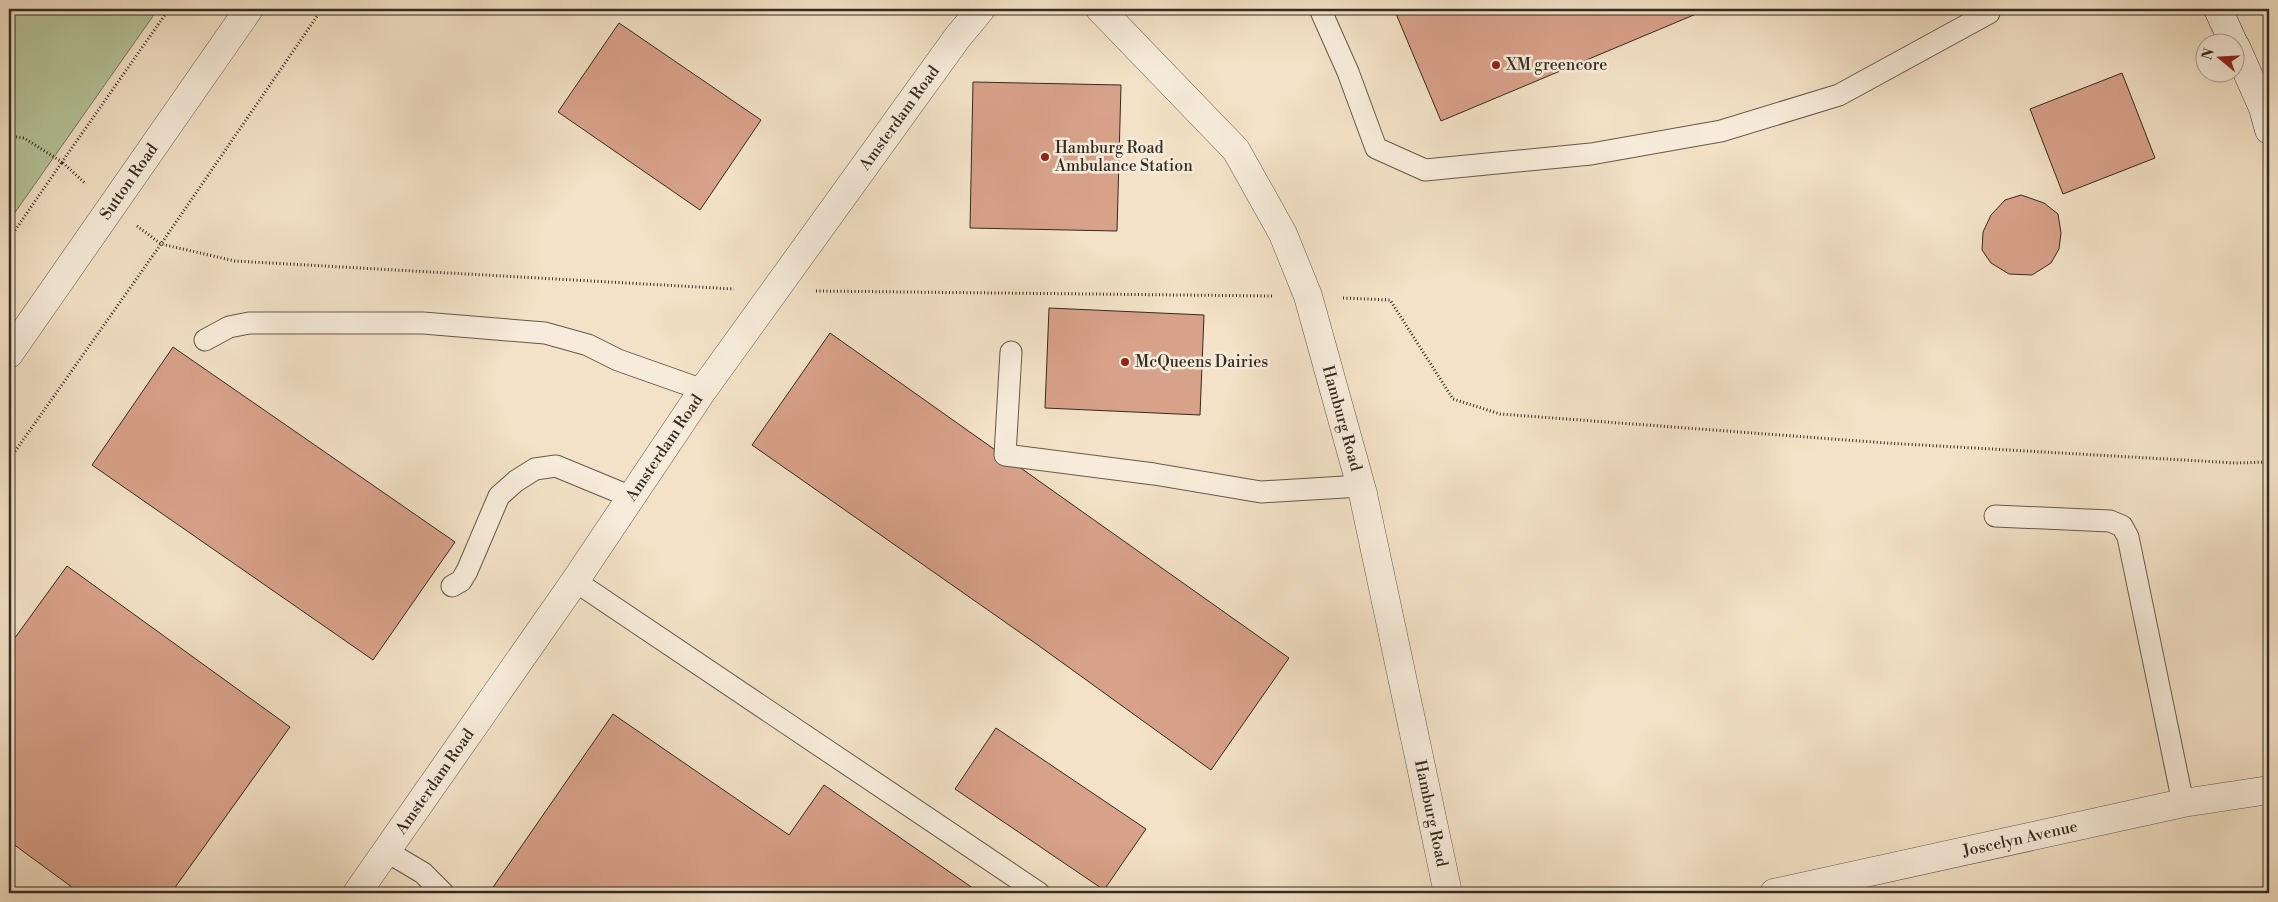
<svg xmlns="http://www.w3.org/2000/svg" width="2278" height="902" viewBox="0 0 2278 902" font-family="'Libre Bodoni',serif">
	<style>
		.green { fill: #b5c49a; stroke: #74785e }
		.building { fill: #d8a18a; stroke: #342b21 }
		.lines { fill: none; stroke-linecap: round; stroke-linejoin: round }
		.service-casing { stroke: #64594a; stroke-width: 23 }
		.minor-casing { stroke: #64594a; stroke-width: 29 }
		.tertiary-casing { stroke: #64594a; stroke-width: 29 }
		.secondary-casing { stroke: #342b21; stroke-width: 29 }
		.path { stroke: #342b21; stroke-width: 3; stroke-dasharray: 1 2.5; stroke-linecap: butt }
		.service { stroke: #f7ecdb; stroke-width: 21 }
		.minor { stroke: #f7ecdb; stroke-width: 28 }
		.tertiary { stroke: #f7ecdb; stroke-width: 28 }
		.secondary { stroke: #f7ecdb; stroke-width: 28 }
		.poi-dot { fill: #8f2418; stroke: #f7ecdb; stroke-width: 2 }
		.labels { text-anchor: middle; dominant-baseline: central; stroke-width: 5; stroke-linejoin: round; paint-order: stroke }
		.poi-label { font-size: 16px; fill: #342b21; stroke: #f7ecdb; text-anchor: start }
		.street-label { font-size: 16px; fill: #342b21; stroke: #f7ecdb }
	</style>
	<rect width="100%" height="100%" fill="#f3e2c7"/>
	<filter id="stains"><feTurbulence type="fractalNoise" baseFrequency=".004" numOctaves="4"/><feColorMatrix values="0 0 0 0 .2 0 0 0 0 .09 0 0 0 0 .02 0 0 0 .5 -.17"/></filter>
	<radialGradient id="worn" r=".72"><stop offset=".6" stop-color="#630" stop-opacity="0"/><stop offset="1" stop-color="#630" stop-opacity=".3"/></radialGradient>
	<!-- green -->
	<path class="green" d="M 9,9 L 158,9 L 9,221 Z"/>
	<!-- building -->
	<path class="building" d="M 1394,9 L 1708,9 L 1441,121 Z
		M 619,23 L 761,120 L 700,210 L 558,112 Z
		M 2122,73 L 2155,158 L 2063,194 L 2030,109 Z
		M 973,82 L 1121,85 L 1117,231 L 970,228 Z
		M 2021,195 L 2044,203 L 2058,214 L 2061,233 L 2059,249 L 2051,263 L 2032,275 L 2009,274 L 1991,263 L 1982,250 L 1983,232 L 1991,215 L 2005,200 Z
		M 1049,308 L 1204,315 L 1200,415 L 1045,408 Z
		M 830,333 L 1289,658 L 1211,770 L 1035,643 L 752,445 Z
		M 173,347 L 455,542 L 373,660 L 92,465 Z
		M 67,566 L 290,727 L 171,893 L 80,893 L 9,841 L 9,646 Z
		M 613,714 L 789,835 L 824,785 L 980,893 L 489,893 Z
		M 996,728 L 1146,829 L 1104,890 L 955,789 Z"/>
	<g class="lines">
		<defs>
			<path id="service" d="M 1320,9 L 1348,72 L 1376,148 L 1425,170 L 1591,154 L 1721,131 L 1839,95 L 1989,13
				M 205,340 L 229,327 L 249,323 L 423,323 L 545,333 L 588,345 L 618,360 L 703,390
				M 1011,352 L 1005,455 L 1154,474 L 1261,492 L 1361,486
				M 1995,516 L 2110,521 L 2122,526 L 2128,537 L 2183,803
				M 575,581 L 1039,893
				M 452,586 L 461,581 L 467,571 L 499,496 L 516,481 L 535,469 L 556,466 L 631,497
				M 386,851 L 423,873 L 443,893"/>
			<g id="minor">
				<path id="s1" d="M 1100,9 L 1236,150 L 1283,234 L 1308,296 L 1363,494 L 1448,893"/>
				<path id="s2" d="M 357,893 L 575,581 L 703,390 L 957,38 L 981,9"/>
				<path id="s3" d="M 1774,893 L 2183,803 L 2269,790"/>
			</g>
			<g id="tertiary">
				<path id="s4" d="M 9,354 L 249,9"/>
			</g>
			<path id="secondary" d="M 2218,9 L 2233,42
				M 2236,47 L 2263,108 L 2269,130"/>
		</defs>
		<!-- service casing -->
		<use href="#service" class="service-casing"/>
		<!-- minor casing -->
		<use href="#minor" class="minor-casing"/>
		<!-- tertiary casing -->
		<use href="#tertiary" class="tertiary-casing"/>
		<!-- secondary casing -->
		<use href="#secondary" class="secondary-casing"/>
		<!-- path -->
		<path class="path" d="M 9,136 L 24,138 L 62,162 L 169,9
			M 137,226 L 161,244 L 235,261 L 734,289
			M 9,239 L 62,162 L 86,184
			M 816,291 L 1272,296
			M 1343,298 L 1390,300 L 1453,399 L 1500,414 L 1886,443 L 2236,463 L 2269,462
			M 9,460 L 161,244 L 322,9"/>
		<!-- service -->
		<use href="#service" class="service"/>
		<!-- minor -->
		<use href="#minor" class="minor"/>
		<!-- tertiary -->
		<use href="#tertiary" class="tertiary"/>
		<!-- secondary -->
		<use href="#secondary" class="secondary"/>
	</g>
	<!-- markers -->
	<g class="poi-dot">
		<circle cx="1496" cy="65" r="5"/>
		<circle cx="1045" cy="157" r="5"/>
		<circle cx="1125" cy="362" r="5"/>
	</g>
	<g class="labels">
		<!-- poi labels -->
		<g class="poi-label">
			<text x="1506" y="65">XM greencore</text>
			<text x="1055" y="148">Hamburg Road<tspan x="1055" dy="18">Ambulance Station</tspan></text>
			<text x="1135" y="362">McQueens Dairies</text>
		</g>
		<!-- street labels -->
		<g class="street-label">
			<text stroke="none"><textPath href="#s2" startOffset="946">Amsterdam Road</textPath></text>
			<text stroke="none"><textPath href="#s4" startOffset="210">Sutton Road</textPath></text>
			<text stroke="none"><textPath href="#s1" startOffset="486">Hamburg Road</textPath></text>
			<text stroke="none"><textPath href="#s2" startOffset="541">Amsterdam Road</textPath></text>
			<text stroke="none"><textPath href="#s2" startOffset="136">Amsterdam Road</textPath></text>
			<text stroke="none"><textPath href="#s1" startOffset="891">Hamburg Road</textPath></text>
			<text stroke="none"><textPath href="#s3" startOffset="252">Joscelyn Avenue</textPath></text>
		</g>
	</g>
	<!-- margin -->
	<rect width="2278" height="902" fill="none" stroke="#f3e2c7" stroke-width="30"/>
	<rect x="10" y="10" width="2258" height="882" fill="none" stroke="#342b21" stroke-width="2.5"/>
	<rect x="15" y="15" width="2248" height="872" fill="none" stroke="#342b21"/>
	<!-- north arrow -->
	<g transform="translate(2220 58) rotate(288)"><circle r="24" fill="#f7ecdb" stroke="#a99f91"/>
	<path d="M0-4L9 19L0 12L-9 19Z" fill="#8f2418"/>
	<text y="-8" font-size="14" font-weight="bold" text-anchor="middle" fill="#342b21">N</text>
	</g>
	<rect width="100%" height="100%" filter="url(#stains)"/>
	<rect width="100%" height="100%" fill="url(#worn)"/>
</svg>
